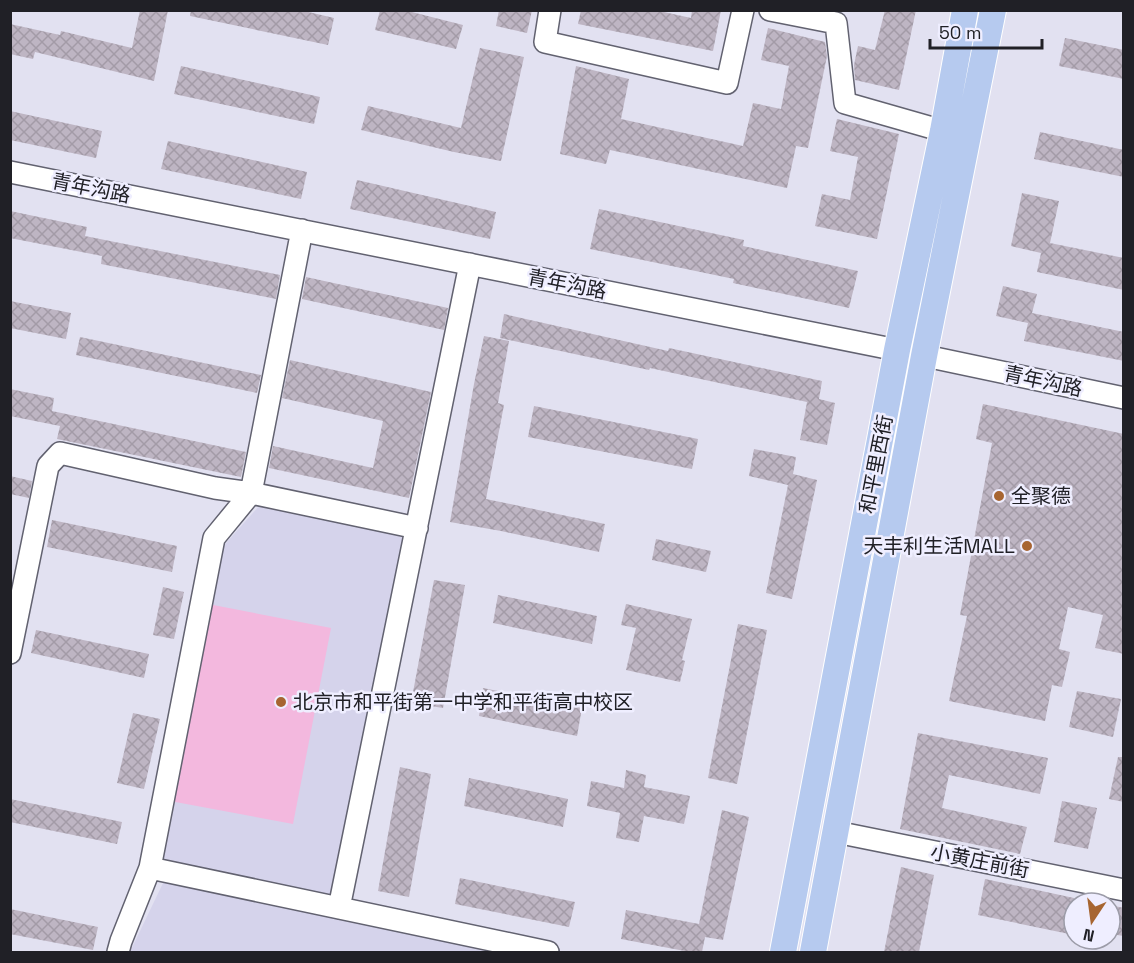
<svg xmlns="http://www.w3.org/2000/svg" width="1134" height="963" viewBox="0 0 1134 963" font-family="'Space Grotesk','Noto Sans SC',sans-serif">
	<style>
		.built { fill: #d5d3eb }
		.pitch { fill: #f3b8de }
		.building { fill: url(#building-cross-hatch) }
		.lines { fill: none; stroke-linecap: round; stroke-linejoin: round }
		.minor-casing { stroke: #626270; stroke-width: 24 }
		.major-casing { stroke: #fff; stroke-width: 28 }
		.minor { stroke: #fff; stroke-width: 21 }
		.major { stroke: #b6caef; stroke-width: 26 }
		.poi-dot { fill: #a76531; stroke: #efeeff; stroke-width: 2 }
		.labels { text-anchor: middle; dominant-baseline: central; stroke-width: 5; stroke-linejoin: round; paint-order: stroke }
		.street-label { font-size: 20px; fill: #202026; stroke: #efeeff }
		.poi-label { font-size: 20px; fill: #202026; stroke: #efeeff; text-anchor: start }
	</style>
	<defs>
		<pattern id="building-cross-hatch" width="8" height="8" patternUnits="userSpaceOnUse" patternTransform="scale(1.5)"><rect width="8" height="8" fill="#beb5c3"/><path d="M0 0l8 8M0 8l8-8" fill="none" stroke="#a39ba7"/></pattern>
	</defs>
	<rect width="100%" height="100%" fill="#e2e1f1"/>
	<!-- built -->
	<path class="built" d="M 260,505 L 407,538 L 334,896 L 158,859 L 218,552 Z
		M 164,881 L 500,952 L 130,952 Z"/>
	<!-- pitch -->
	<path class="pitch" d="M 208,604 L 331,628 L 293,824 L 170,801 Z"/>
	<!-- building -->
	<path class="building" d="M 140,10 L 168,10 L 154,81 L 35,52 L 33,59 L 10,54 L 10,24 L 60,35 L 61,31 L 132,48 Z
		M 191,10 L 300,10 L 334,18 L 328,45 L 190,16 Z
		M 380,10 L 404,10 L 463,25 L 456,49 L 375,30 Z
		M 499,10 L 532,10 L 527,33 L 496,26 Z
		M 581,10 L 655,10 L 691,18 L 692,10 L 721,10 L 713,51 L 578,24 Z
		M 885,10 L 916,10 L 899,90 L 855,80 L 854,65 L 858,46 L 875,50 Z
		M 768,28 L 825,42 L 827,56 L 808,148 L 796,146 L 787,188 L 610,150 L 606,164 L 560,154 L 576,66 L 629,79 L 621,119 L 743,146 L 753,103 L 781,109 L 789,66 L 761,60 Z
		M 1065,38 L 1124,50 L 1124,79 L 1059,66 Z
		M 480,48 L 524,57 L 501,161 L 454,152 L 361,130 L 368,106 L 461,128 Z
		M 181,66 L 320,97 L 314,124 L 174,94 Z
		M 10,111 L 102,131 L 96,158 L 10,140 Z
		M 837,119 L 899,134 L 877,239 L 815,226 L 822,194 L 850,200 L 858,157 L 830,151 Z
		M 1040,132 L 1124,150 L 1124,177 L 1034,159 Z
		M 168,141 L 307,172 L 301,199 L 161,169 Z
		M 357,180 L 496,212 L 490,239 L 350,209 Z
		M 1022,193 L 1059,201 L 1050,243 L 1124,258 L 1124,290 L 1037,272 L 1041,253 L 1011,246 Z
		M 599,209 L 744,240 L 743,246 L 858,271 L 849,308 L 733,283 L 734,279 L 590,249 Z
		M 10,211 L 87,227 L 85,236 L 280,275 L 276,299 L 101,264 L 102,256 L 10,238 Z
		M 306,277 L 448,308 L 444,330 L 302,299 Z
		M 1003,286 L 1037,294 L 1032,313 L 1124,332 L 1124,361 L 1024,341 L 1028,323 L 996,316 Z
		M 10,301 L 71,313 L 66,339 L 10,328 Z
		M 504,314 L 668,351 L 669,348 L 822,381 L 819,399 L 835,403 L 827,445 L 800,440 L 807,402 L 650,368 L 649,370 L 500,338 Z
		M 484,336 L 509,341 L 498,403 L 504,405 L 486,499 L 605,524 L 599,552 L 501,531 L 450,522 L 474,384 Z
		M 80,337 L 261,375 L 257,393 L 76,355 Z
		M 290,360 L 431,392 L 409,498 L 269,468 L 273,446 L 373,468 L 383,421 L 282,398 Z
		M 10,389 L 54,398 L 52,411 L 246,452 L 241,477 L 57,439 L 60,426 L 10,416 Z
		M 983,404 L 1124,434 L 1124,654 L 1095,648 L 1103,615 L 1068,607 L 1059,649 L 1070,652 L 1062,687 L 1052,685 L 1045,721 L 949,701 L 967,616 L 960,615 L 992,443 L 976,439 Z
		M 534,406 L 698,439 L 692,469 L 528,437 Z
		M 754,449 L 796,457 L 793,474 L 817,480 L 792,599 L 766,593 L 788,485 L 749,476 Z
		M 10,476 L 32,481 L 29,498 L 10,494 Z
		M 52,520 L 177,546 L 172,572 L 47,547 Z
		M 656,539 L 711,551 L 706,572 L 652,560 Z
		M 434,580 L 465,585 L 443,708 L 411,703 Z
		M 163,587 L 184,592 L 174,639 L 153,635 Z
		M 498,595 L 597,616 L 592,644 L 493,623 Z
		M 626,604 L 692,619 L 682,660 L 685,661 L 680,682 L 626,670 L 636,628 L 621,625 Z
		M 738,624 L 767,630 L 737,784 L 708,778 Z
		M 36,630 L 149,654 L 144,678 L 31,653 Z
		M 483,688 L 582,708 L 577,736 L 479,716 Z
		M 1077,691 L 1121,699 L 1113,737 L 1069,727 Z
		M 133,713 L 160,719 L 144,789 L 117,783 Z
		M 918,733 L 1048,758 L 1040,794 L 949,775 L 942,808 L 1027,827 L 1020,854 L 900,829 Z
		M 1118,757 L 1124,757 L 1124,802 L 1109,799 Z
		M 400,767 L 431,774 L 409,897 L 378,891 Z
		M 626,770 L 646,775 L 644,787 L 690,796 L 684,824 L 644,816 L 639,842 L 616,838 L 620,813 L 587,806 L 591,781 L 624,788 Z
		M 469,778 L 568,799 L 563,827 L 464,806 Z
		M 10,799 L 122,822 L 117,844 L 10,822 Z
		M 1062,801 L 1097,808 L 1088,849 L 1054,842 Z
		M 722,810 L 749,817 L 723,940 L 705,937 L 702,952 L 690,952 L 621,939 L 626,910 L 699,924 Z
		M 901,867 L 934,875 L 919,952 L 884,952 Z
		M 460,878 L 575,902 L 569,927 L 455,904 Z
		M 985,879 L 1074,898 L 1074,935 L 978,915 Z
		M 1110,905 L 1124,908 L 1124,936 L 1110,934 Z
		M 10,909 L 98,927 L 93,950 L 10,934 Z"/>
	<g class="lines">
		<defs>
			<path id="minor" d="M 550,10 L 545,42 L 727,83 L 743,10
				M 770,10 L 836,23 L 845,103 L 943,131
				M 10,172 L 897,350 L 1124,398
				M 10,653 L 48,466 L 60,453 L 215,488 L 251,493 L 417,528
				M 836,832 L 1124,890
				M 150,868 L 548,952
				M 339,908 L 470,264
				M 118,952 L 121,941 L 150,868 L 214,538 L 251,493 L 302,230"/>
			<path id="major" d="M 783,952 L 897,350 L 943,131 L 965,10
				M 813,952 L 924,356 L 993,10"/>
		</defs>
		<!-- minor casing -->
		<use href="#minor" class="minor-casing"/>
		<!-- major casing -->
		<use href="#major" class="major-casing"/>
		<!-- minor -->
		<use href="#minor" class="minor"/>
		<!-- major -->
		<use href="#major" class="major"/>
	</g>
	<!-- markers -->
	<g class="poi-dot">
		<circle cx="999" cy="496" r="6"/>
		<circle cx="1027" cy="546" r="6"/>
		<circle cx="281" cy="702" r="6"/>
	</g>
	<g class="labels">
		<!-- street labels -->
		<g class="street-label">
			<text transform="translate(91 188) rotate(11)">青年沟路</text>
			<text transform="translate(567 284) rotate(11)">青年沟路</text>
			<text transform="translate(1043 381) rotate(12)">青年沟路</text>
			<text transform="translate(876 464) rotate(-79)">和平里西街</text>
			<text transform="translate(980 861) rotate(11)">小黄庄前街</text>
		</g>
		<!-- poi labels -->
		<g class="poi-label">
			<text x="1011" y="496">全聚德</text>
			<text x="1015" y="546" text-anchor="end">天丰利生活MALL</text>
			<text x="293" y="702">北京市和平街第一中学和平街高中校区</text>
		</g>
	</g>
	<!-- border -->
	<rect width="1134" height="963" fill="none" stroke="#202026" stroke-width="24"/>
	<!-- north arrow -->
	<g transform="translate(1092 921) rotate(193)"><circle r="28" fill="#efeeff" stroke="#9c9ca8" stroke-width="1.5"/>
	<path d="M0-4.5L10 22L0 15L-10 22Z" fill="#a76531"/>
	<text y="-9" font-size="16" font-weight="bold" text-anchor="middle" fill="#202026">N</text>
	</g>
	<!-- scale -->
	<path d="M930 39v9h112v-9" fill="none" stroke="#202026" stroke-width="3"/>
	<text x="939" y="39" font-size="18" fill="#202026" stroke="#efeeff" stroke-width="4.5" paint-order="stroke">50 m</text>
</svg>
